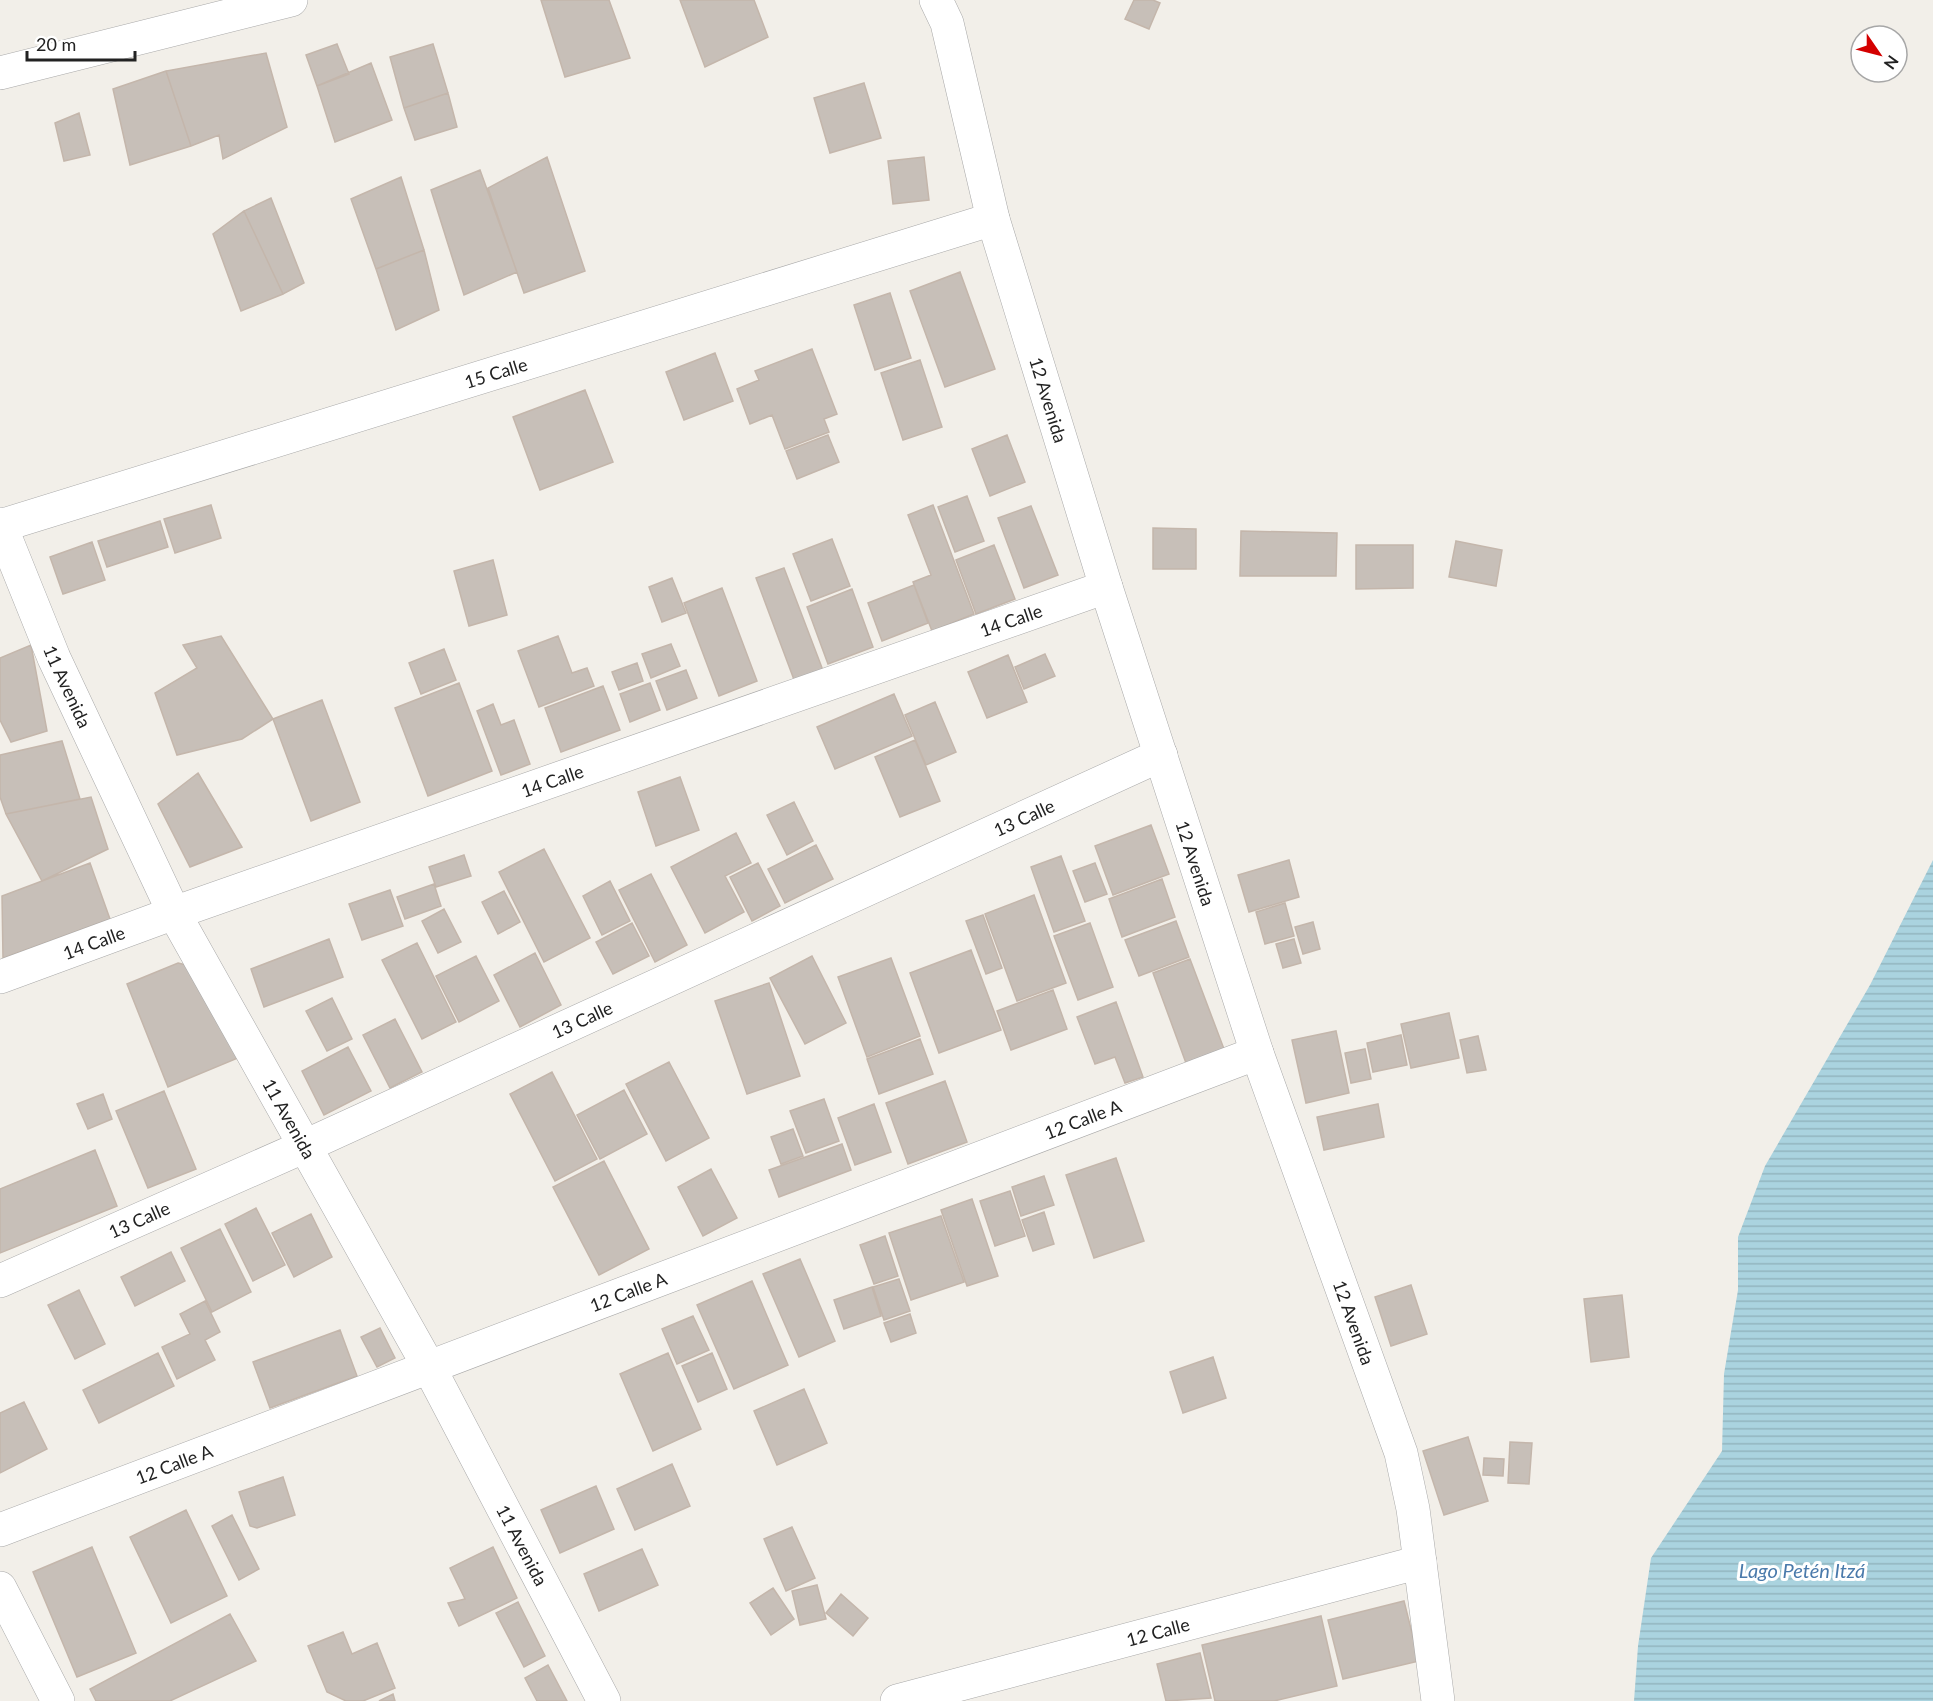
<svg xmlns="http://www.w3.org/2000/svg" width="1933" height="1701" viewBox="0 0 1933 1701" font-family="Lato,sans-serif">
	<style>
		.water { fill: url(#water-rules) }
		.building { fill: #c7bfb8; stroke: #c4b6ab; stroke-width: 1.5 }
		.lines { fill: none; stroke-linecap: round; stroke-linejoin: round }
		.street-casing { stroke: #a9a9a9; stroke-width: 34 }
		.street { stroke: #fff; stroke-width: 33 }
		.labels { text-anchor: middle; dominant-baseline: central; stroke-width: 6; stroke-linejoin: round; paint-order: stroke }
		.street-label { font-size: 18px; fill: #222; stroke: #fff }
		.water-label { font-size: 20px; font-style: italic; fill: #4a7aab; stroke: #fff }
	</style>
	<defs>
		<pattern id="water-rules" width="6" height="5" patternUnits="userSpaceOnUse" patternTransform="scale(1.5)"><rect width="6" height="5" fill="#aad3df"/><path d="M0 2.5h6" fill="none" stroke="#92b5bf"/></pattern>
	</defs>
	<rect width="100%" height="100%" fill="#f2efe9"/>
	<!-- water -->
	<path class="water" d="M 1933,860 L 1933,1701 L 1634,1701 L 1638,1646 L 1651,1558 L 1722,1451 L 1724,1374 L 1738,1290 L 1738,1237 L 1765,1166 L 1870,985 Z"/>
	<!-- building -->
	<path class="building" d="M 541,0 L 609,0 L 630,58 L 565,77 Z
		M 680,0 L 754,0 L 768,37 L 705,67 Z
		M 1134,0 L 1153,0 L 1160,3 L 1149,29 L 1125,19 Z
		M 337,44 L 349,74 L 317,86 L 306,55 Z
		M 433,44 L 448,93 L 404,108 L 390,57 Z
		M 266,53 L 287,127 L 223,159 L 219,135 L 191,146 L 166,71 Z
		M 371,63 L 392,120 L 335,142 L 317,86 Z
		M 166,71 L 191,146 L 130,165 L 113,89 Z
		M 864,83 L 881,138 L 830,153 L 814,98 Z
		M 448,93 L 457,127 L 415,140 L 404,108 Z
		M 79,113 L 90,155 L 64,161 L 55,123 Z
		M 547,157 L 585,271 L 524,293 L 488,188 Z
		M 924,157 L 929,200 L 893,204 L 888,161 Z
		M 480,170 L 517,272 L 464,295 L 431,190 Z
		M 401,177 L 424,250 L 376,269 L 351,199 Z
		M 271,198 L 304,283 L 283,294 L 244,211 Z
		M 244,211 L 283,294 L 241,311 L 213,234 Z
		M 424,250 L 439,310 L 396,330 L 376,269 Z
		M 960,272 L 995,369 L 945,387 L 910,291 Z
		M 890,293 L 911,358 L 875,370 L 854,305 Z
		M 812,349 L 837,414 L 824,419 L 829,432 L 785,449 L 772,415 L 750,424 L 737,389 L 759,380 L 755,371 Z
		M 715,353 L 733,401 L 684,420 L 666,372 Z
		M 920,360 L 942,427 L 903,440 L 881,373 Z
		M 585,390 L 613,462 L 540,490 L 513,417 Z
		M 828,435 L 839,462 L 797,479 L 786,451 Z
		M 1007,435 L 1025,482 L 990,496 L 972,449 Z
		M 967,496 L 984,541 L 955,552 L 938,507 Z
		M 211,505 L 221,538 L 175,553 L 164,519 Z
		M 933,505 L 974,614 L 932,631 L 913,582 L 931,575 L 908,515 Z
		M 1031,506 L 1058,575 L 1024,588 L 998,518 Z
		M 160,521 L 168,547 L 107,567 L 98,541 Z
		M 1153,528 L 1196,529 L 1196,569 L 1153,569 Z
		M 1241,531 L 1337,533 L 1336,576 L 1240,576 Z
		M 832,539 L 850,586 L 811,601 L 793,554 Z
		M 1456,541 L 1502,550 L 1496,586 L 1449,577 Z
		M 92,542 L 105,580 L 63,594 L 50,557 Z
		M 994,545 L 1015,599 L 976,614 L 956,560 Z
		M 1356,545 L 1413,545 L 1413,588 L 1356,589 Z
		M 493,560 L 507,615 L 469,626 L 454,571 Z
		M 784,568 L 824,673 L 796,685 L 756,578 Z
		M 672,578 L 686,613 L 662,622 L 649,587 Z
		M 914,585 L 928,623 L 882,641 L 868,603 Z
		M 722,588 L 757,681 L 719,696 L 684,603 Z
		M 852,589 L 873,647 L 828,664 L 807,607 Z
		M 221,636 L 273,719 L 242,739 L 177,755 L 155,693 L 197,668 L 183,645 Z
		M 558,636 L 572,673 L 587,668 L 594,686 L 539,707 L 518,651 Z
		M 671,644 L 680,666 L 651,678 L 642,654 Z
		M 31,645 L 47,731 L 11,742 L 0,720 L 0,658 Z
		M 444,649 L 456,680 L 421,694 L 409,663 Z
		M 1045,654 L 1055,676 L 1024,689 L 1015,667 Z
		M 1008,655 L 1027,702 L 987,718 L 968,672 Z
		M 637,663 L 643,681 L 619,690 L 612,672 Z
		M 686,670 L 697,698 L 667,710 L 656,681 Z
		M 459,683 L 492,771 L 428,796 L 395,708 Z
		M 650,683 L 660,710 L 630,722 L 620,694 Z
		M 603,686 L 620,730 L 561,752 L 545,708 Z
		M 894,694 L 912,736 L 835,769 L 817,727 Z
		M 322,700 L 360,802 L 311,821 L 273,719 Z
		M 935,702 L 956,752 L 926,765 L 905,715 Z
		M 493,704 L 501,725 L 514,720 L 530,764 L 501,775 L 477,711 Z
		M 915,740 L 940,801 L 900,817 L 875,757 Z
		M 62,741 L 80,799 L 6,814 L 0,797 L 0,755 Z
		M 198,773 L 242,847 L 190,867 L 158,804 Z
		M 680,777 L 699,830 L 656,846 L 638,792 Z
		M 91,797 L 108,849 L 42,881 L 6,814 Z
		M 794,802 L 813,841 L 787,855 L 767,815 Z
		M 1151,825 L 1169,874 L 1113,895 L 1095,846 Z
		M 736,833 L 751,863 L 725,876 L 744,912 L 705,933 L 671,867 Z
		M 816,845 L 833,879 L 785,903 L 768,869 Z
		M 544,849 L 590,938 L 544,962 L 499,872 Z
		M 464,855 L 471,876 L 436,887 L 429,867 Z
		M 1061,856 L 1085,921 L 1054,932 L 1031,867 Z
		M 1289,860 L 1299,897 L 1249,912 L 1238,875 Z
		M 90,863 L 110,919 L 3,958 L 2,896 Z
		M 758,863 L 780,906 L 752,921 L 730,877 Z
		M 1095,863 L 1107,894 L 1085,902 L 1073,871 Z
		M 651,874 L 687,945 L 655,962 L 619,890 Z
		M 1162,879 L 1175,917 L 1122,937 L 1109,899 Z
		M 610,881 L 630,921 L 602,935 L 583,896 Z
		M 434,884 L 441,906 L 405,919 L 397,897 Z
		M 390,890 L 403,926 L 362,940 L 349,904 Z
		M 504,891 L 520,922 L 498,934 L 482,902 Z
		M 1034,895 L 1066,983 L 1017,1001 L 985,914 Z
		M 1285,903 L 1294,936 L 1265,944 L 1256,912 Z
		M 444,909 L 461,942 L 438,953 L 422,921 Z
		M 983,915 L 1002,968 L 986,974 L 966,921 Z
		M 1176,921 L 1189,957 L 1139,976 L 1125,940 Z
		M 1313,922 L 1320,949 L 1303,954 L 1295,927 Z
		M 632,923 L 649,956 L 613,974 L 596,942 Z
		M 1090,923 L 1113,987 L 1078,1000 L 1054,936 Z
		M 329,939 L 343,977 L 264,1007 L 251,969 Z
		M 1294,939 L 1301,963 L 1283,968 L 1276,944 Z
		M 417,943 L 456,1022 L 422,1039 L 382,960 Z
		M 971,950 L 1001,1030 L 939,1053 L 910,973 Z
		M 535,953 L 561,1005 L 520,1027 L 494,975 Z
		M 476,956 L 499,1001 L 459,1022 L 436,976 Z
		M 812,956 L 846,1023 L 805,1044 L 770,978 Z
		M 891,958 L 920,1036 L 867,1057 L 838,977 Z
		M 1190,959 L 1224,1049 L 1186,1063 L 1153,973 Z
		M 178,963 L 186,965 L 238,1058 L 168,1087 L 127,984 Z
		M 769,983 L 800,1076 L 747,1094 L 715,1001 Z
		M 1053,990 L 1067,1029 L 1011,1050 L 997,1011 Z
		M 332,998 L 352,1039 L 327,1051 L 306,1011 Z
		M 1116,1002 L 1143,1077 L 1125,1083 L 1115,1057 L 1095,1064 L 1077,1017 Z
		M 1449,1013 L 1459,1058 L 1411,1068 L 1401,1024 Z
		M 395,1019 L 422,1072 L 390,1088 L 363,1035 Z
		M 1336,1031 L 1349,1093 L 1306,1103 L 1292,1040 Z
		M 1401,1035 L 1407,1065 L 1373,1072 L 1367,1043 Z
		M 1478,1036 L 1486,1070 L 1467,1073 L 1460,1040 Z
		M 920,1039 L 933,1074 L 879,1094 L 867,1059 Z
		M 348,1047 L 371,1091 L 324,1115 L 302,1071 Z
		M 1365,1049 L 1371,1079 L 1351,1083 L 1345,1053 Z
		M 669,1062 L 709,1138 L 666,1161 L 626,1084 Z
		M 552,1072 L 597,1159 L 555,1181 L 510,1094 Z
		M 945,1081 L 967,1142 L 908,1164 L 886,1103 Z
		M 624,1090 L 647,1134 L 600,1159 L 577,1115 Z
		M 164,1091 L 196,1169 L 148,1188 L 116,1111 Z
		M 103,1094 L 112,1119 L 88,1129 L 77,1104 Z
		M 824,1099 L 839,1141 L 806,1153 L 790,1111 Z
		M 874,1104 L 891,1152 L 855,1165 L 838,1118 Z
		M 1378,1104 L 1384,1137 L 1324,1150 L 1317,1117 Z
		M 793,1129 L 803,1156 L 781,1164 L 771,1137 Z
		M 842,1144 L 851,1170 L 779,1197 L 769,1170 Z
		M 95,1150 L 117,1206 L 0,1253 L 0,1189 Z
		M 1116,1158 L 1144,1241 L 1094,1258 L 1066,1175 Z
		M 604,1161 L 649,1249 L 599,1275 L 553,1187 Z
		M 711,1169 L 737,1218 L 703,1236 L 678,1187 Z
		M 1044,1176 L 1054,1205 L 1021,1216 L 1012,1187 Z
		M 1010,1191 L 1025,1236 L 995,1246 L 980,1201 Z
		M 972,1199 L 998,1276 L 967,1286 L 941,1210 Z
		M 256,1208 L 285,1265 L 253,1281 L 225,1224 Z
		M 1044,1212 L 1054,1244 L 1033,1251 L 1022,1220 Z
		M 311,1214 L 332,1257 L 294,1277 L 272,1233 Z
		M 941,1216 L 964,1282 L 911,1300 L 889,1233 Z
		M 220,1229 L 251,1292 L 212,1312 L 181,1248 Z
		M 885,1236 L 898,1276 L 874,1284 L 860,1245 Z
		M 171,1252 L 185,1281 L 135,1306 L 121,1277 Z
		M 800,1259 L 835,1341 L 799,1357 L 763,1274 Z
		M 899,1279 L 910,1311 L 884,1320 L 873,1287 Z
		M 752,1281 L 788,1365 L 734,1389 L 697,1305 Z
		M 1411,1285 L 1427,1334 L 1391,1346 L 1375,1297 Z
		M 872,1287 L 881,1316 L 844,1329 L 834,1300 Z
		M 79,1290 L 105,1344 L 75,1359 L 48,1305 Z
		M 1622,1295 L 1629,1357 L 1591,1362 L 1584,1299 Z
		M 205,1301 L 220,1332 L 205,1340 L 215,1360 L 177,1379 L 162,1347 L 190,1334 L 180,1314 Z
		M 910,1314 L 916,1333 L 891,1342 L 884,1323 Z
		M 693,1316 L 709,1350 L 677,1364 L 662,1329 Z
		M 380,1328 L 395,1358 L 377,1367 L 361,1337 Z
		M 340,1330 L 357,1376 L 270,1408 L 253,1362 Z
		M 158,1353 L 174,1386 L 99,1423 L 83,1390 Z
		M 668,1353 L 701,1429 L 653,1451 L 620,1374 Z
		M 712,1353 L 727,1389 L 698,1402 L 682,1366 Z
		M 1213,1357 L 1226,1398 L 1183,1413 L 1170,1372 Z
		M 804,1389 L 827,1443 L 777,1465 L 754,1411 Z
		M 24,1402 L 47,1449 L 0,1473 L 0,1413 Z
		M 1468,1437 L 1488,1501 L 1444,1515 L 1423,1451 Z
		M 1510,1442 L 1532,1443 L 1529,1484 L 1508,1483 Z
		M 1484,1458 L 1504,1459 L 1503,1476 L 1483,1475 Z
		M 672,1464 L 690,1506 L 635,1530 L 617,1489 Z
		M 283,1477 L 295,1515 L 257,1528 L 250,1526 L 239,1492 Z
		M 596,1486 L 614,1529 L 560,1553 L 541,1510 Z
		M 186,1510 L 227,1596 L 171,1623 L 130,1537 Z
		M 232,1515 L 259,1569 L 239,1580 L 212,1526 Z
		M 792,1527 L 815,1578 L 786,1591 L 764,1539 Z
		M 92,1547 L 136,1653 L 77,1677 L 33,1572 Z
		M 493,1547 L 517,1598 L 459,1626 L 448,1603 L 465,1599 L 450,1568 Z
		M 642,1549 L 658,1585 L 599,1611 L 584,1574 Z
		M 817,1585 L 826,1619 L 800,1625 L 792,1591 Z
		M 773,1588 L 794,1619 L 771,1635 L 750,1603 Z
		M 841,1594 L 868,1618 L 853,1636 L 826,1613 Z
		M 1404,1601 L 1419,1661 L 1343,1679 L 1328,1620 Z
		M 518,1602 L 545,1656 L 524,1667 L 496,1613 Z
		M 230,1614 L 256,1661 L 170,1701 L 96,1701 L 90,1689 Z
		M 1321,1616 L 1337,1686 L 1274,1701 L 1215,1701 L 1202,1645 Z
		M 343,1632 L 352,1654 L 377,1643 L 395,1688 L 363,1701 L 346,1701 L 327,1692 L 308,1646 Z
		M 1200,1653 L 1211,1698 L 1166,1701 L 1157,1664 Z
		M 548,1665 L 567,1701 L 537,1701 L 525,1678 Z
		M 393,1694 L 395,1701 L 379,1701 Z"/>
	<g class="lines">
		<defs>
			<g id="street">
				<path id="s1" d="M 936,0 L 947,23 L 993,219 L 1106,587 L 1257,1053 L 1401,1453 L 1413,1509 L 1438,1701"/>
				<path d="M 0,73 L 291,0"/>
				<path id="s2" d="M 0,524 L 54,658 L 174,913 L 430,1369 L 604,1701"/>
				<path id="s3" d="M 0,526 L 993,219"/>
				<path id="s4" d="M 0,977 L 174,913 L 1106,587"/>
				<path id="s5" d="M 0,1281 L 303,1147 L 1161,755"/>
				<path id="s6" d="M 0,1530 L 1257,1053"/>
				<path d="M 0,1588 L 58,1701"/>
				<path id="s7" d="M 897,1701 L 1420,1562"/>
			</g>
		</defs>
		<!-- street casing -->
		<use href="#street" class="street-casing"/>
		<!-- street -->
		<use href="#street" class="street"/>
	</g>
	<g class="labels">
		<!-- street labels -->
		<g class="street-label">
			<text stroke="none"><textPath href="#s3" startOffset="519">15 Calle</textPath></text>
			<text stroke="none"><textPath href="#s1" startOffset="416">12 Avenida</textPath></text>
			<text stroke="none"><textPath href="#s4" startOffset="1072">14 Calle</textPath></text>
			<text stroke="none"><textPath href="#s2" startOffset="176">11 Avenida</textPath></text>
			<text stroke="none"><textPath href="#s4" startOffset="586">14 Calle</textPath></text>
			<text stroke="none"><textPath href="#s5" startOffset="1124">13 Calle</textPath></text>
			<text stroke="none"><textPath href="#s1" startOffset="902">12 Avenida</textPath></text>
			<text stroke="none"><textPath href="#s4" startOffset="100">14 Calle</textPath></text>
			<text stroke="none"><textPath href="#s5" startOffset="638">13 Calle</textPath></text>
			<text stroke="none"><textPath href="#s2" startOffset="662">11 Avenida</textPath></text>
			<text stroke="none"><textPath href="#s6" startOffset="1158">12 Calle A</textPath></text>
			<text stroke="none"><textPath href="#s5" startOffset="152">13 Calle</textPath></text>
			<text stroke="none"><textPath href="#s6" startOffset="672">12 Calle A</textPath></text>
			<text stroke="none"><textPath href="#s1" startOffset="1388">12 Avenida</textPath></text>
			<text stroke="none"><textPath href="#s6" startOffset="186">12 Calle A</textPath></text>
			<text stroke="none"><textPath href="#s2" startOffset="1148">11 Avenida</textPath></text>
			<text stroke="none"><textPath href="#s7" startOffset="270">12 Calle</textPath></text>
		</g>
		<!-- water labels -->
		<g class="water-label">
			<text x="1802" y="1570">Lago Petén Itzá</text>
		</g>
	</g>
	<!-- north arrow -->
	<g transform="translate(1879 54) rotate(125)"><circle r="28" fill="#ffffff" stroke="#a7a7a7" stroke-width="1.5"/>
	<path d="M0-4.5L10 22L0 15L-10 22Z" fill="#d40000"/>
	<text y="-9" font-size="16" font-weight="bold" text-anchor="middle" fill="#222222">N</text>
	</g>
	<!-- scale -->
	<path d="M27 51v9h108v-9" fill="none" stroke="#222222" stroke-width="3"/>
	<text x="36" y="51" font-size="18" fill="#222222" stroke="#ffffff" stroke-width="4.5" paint-order="stroke">20 m</text>
</svg>
